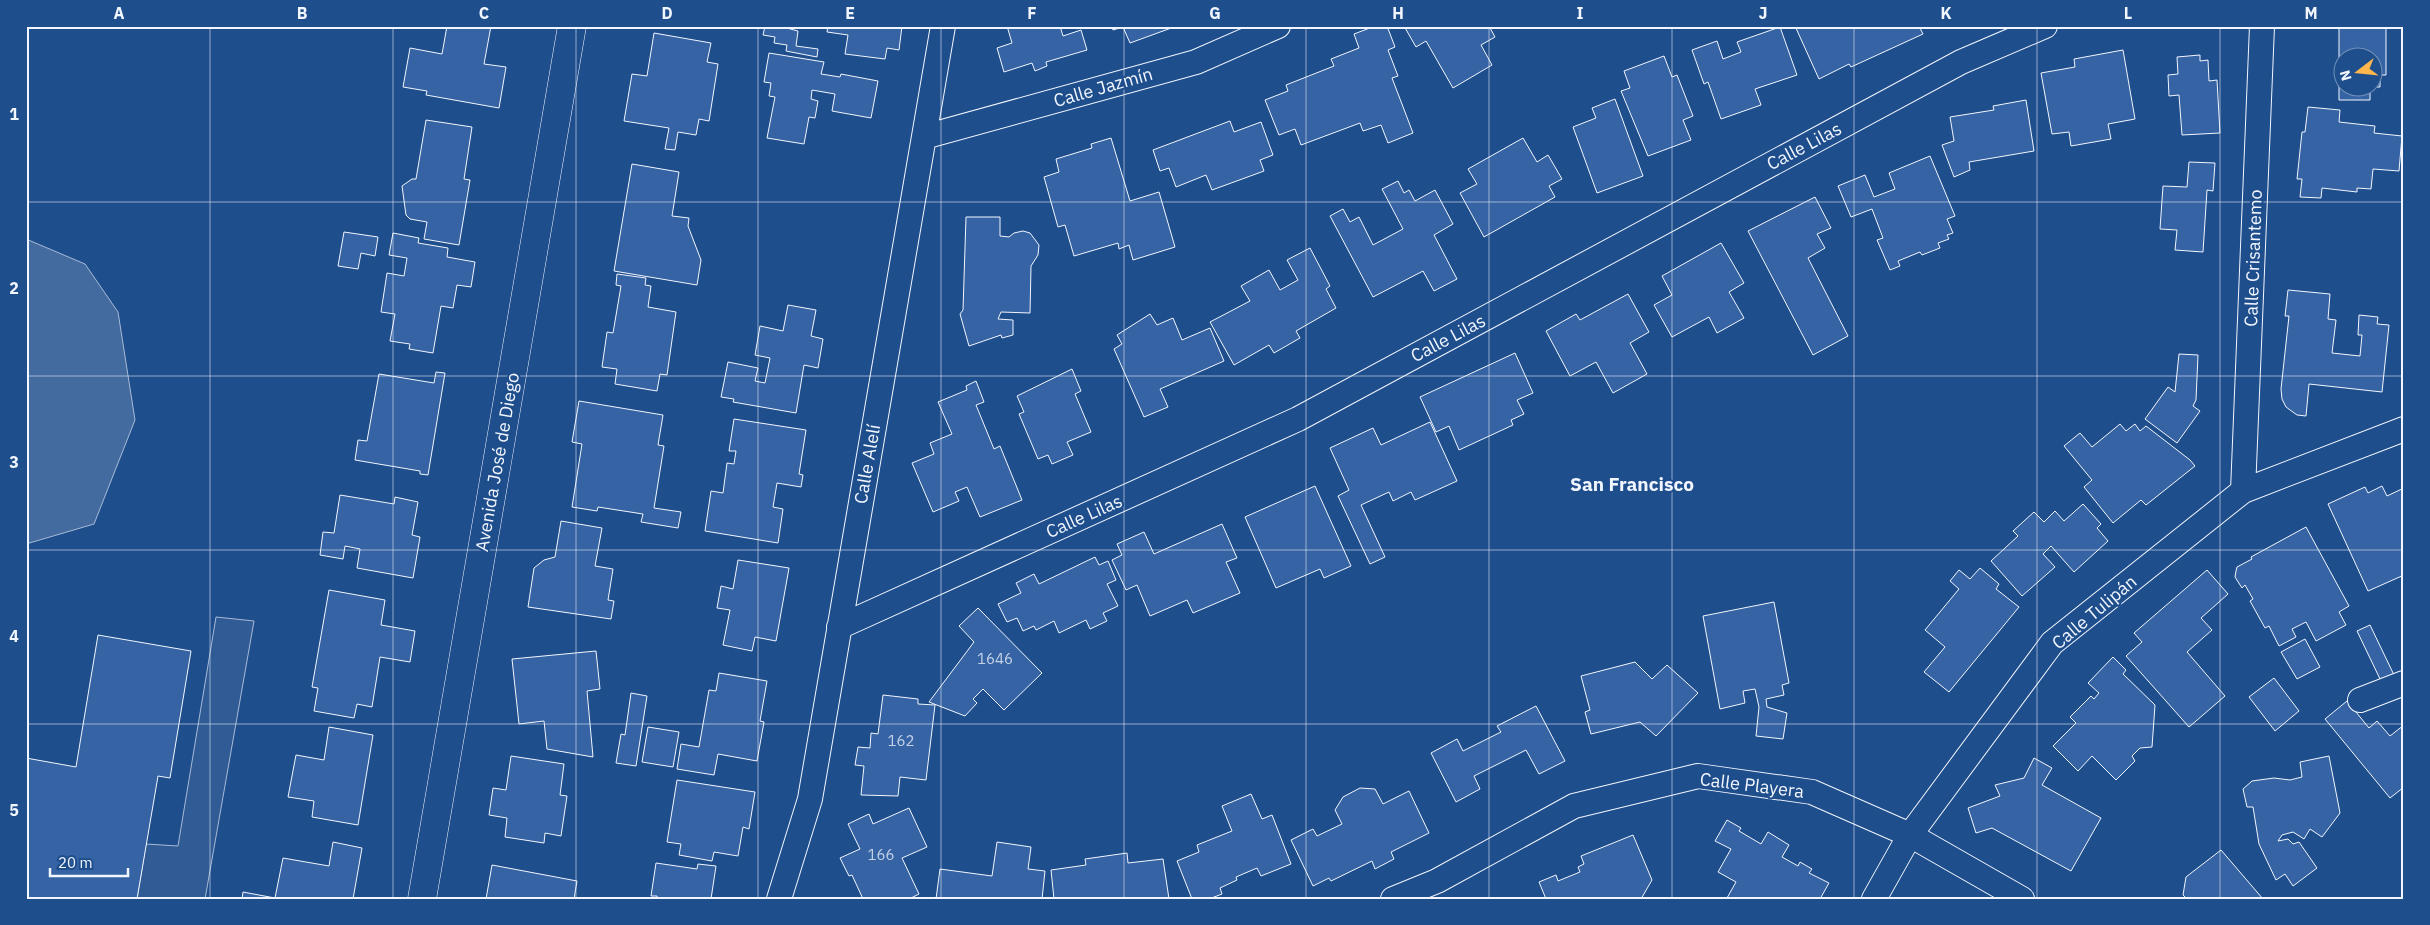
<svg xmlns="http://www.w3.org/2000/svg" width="2430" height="925" viewBox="0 0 2430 925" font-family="'IBM Plex Sans',sans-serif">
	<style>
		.built { fill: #305b95; stroke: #a8bbd7 }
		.water { fill: #446ba0; stroke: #a8bbd7 }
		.building { fill: #3563a3; stroke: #f2f6ff }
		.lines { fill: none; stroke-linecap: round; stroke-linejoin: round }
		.street-casing { stroke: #f2f6ff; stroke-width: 26 }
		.secondary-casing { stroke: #f2f6ff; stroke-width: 29 }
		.street { stroke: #1f4e8c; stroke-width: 24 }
		.secondary { stroke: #1f4e8c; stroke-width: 28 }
		.grid { fill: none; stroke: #f2f6ff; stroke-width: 1; stroke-opacity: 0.55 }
		.labels { text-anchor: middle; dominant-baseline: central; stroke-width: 4; stroke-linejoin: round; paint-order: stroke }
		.number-label { font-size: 15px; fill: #c3d1e8 }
		.street-label { font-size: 18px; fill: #f2f6ff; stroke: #1f4e8c }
		.neighbourhood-label { font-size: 19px; font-weight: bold; fill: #f2f6ff; stroke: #1f4e8c }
		.neatline { fill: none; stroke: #f2f6ff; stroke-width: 2 }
		.grid-label { font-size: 16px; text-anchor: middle; font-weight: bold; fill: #f2f6ff }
	</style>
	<rect width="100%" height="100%" fill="#1f4e8c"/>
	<!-- built -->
	<path class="built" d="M 216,617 L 254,621 L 205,899 L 137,899 L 146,844 L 178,846 Z"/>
	<!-- water -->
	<path class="water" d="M 26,239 L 85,264 L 118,312 L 135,420 L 94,524 L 26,544 Z"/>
	<!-- building -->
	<path class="building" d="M 447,26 L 491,26 L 484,64 L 506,67 L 499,108 L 426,95 L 427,91 L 403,87 L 410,48 L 442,54 Z
		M 765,26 L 779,26 L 798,31 L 796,46 L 818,49 L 817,57 L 786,51 L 787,45 L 774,43 L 775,37 L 763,35 Z
		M 828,26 L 902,26 L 899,50 L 887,48 L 885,59 L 845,54 L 848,35 L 827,32 Z
		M 1007,26 L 1060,26 L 1063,36 L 1081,30 L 1087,50 L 1046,62 L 1047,66 L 1035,71 L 1032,63 L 1004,72 L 997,48 L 1012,43 Z
		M 1111,26 L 1173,26 L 1174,27 L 1130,43 L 1123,27 L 1113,30 Z
		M 1375,26 L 1387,26 L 1395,47 L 1388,50 L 1398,76 L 1392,78 L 1413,133 L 1388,143 L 1381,125 L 1363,131 L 1360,123 L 1301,145 L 1295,129 L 1279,135 L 1265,100 L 1288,91 L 1286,85 L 1334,66 L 1331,59 L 1359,48 L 1354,34 Z
		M 1404,26 L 1489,26 L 1495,37 L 1481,45 L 1492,65 L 1453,88 L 1426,41 L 1416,47 Z
		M 1795,26 L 1919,26 L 1923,34 L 1851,67 L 1849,64 L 1819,79 Z
		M 2339,26 L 2386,26 L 2386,75 L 2380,75 L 2380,87 L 2372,87 L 2372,58 L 2342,58 L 2342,88 L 2370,88 L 2370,100 L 2339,100 Z
		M 1780,27 L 1797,75 L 1755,89 L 1761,105 L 1721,119 L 1708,82 L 1704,84 L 1692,50 L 1717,41 L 1723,59 L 1741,52 L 1737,42 Z
		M 654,33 L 711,43 L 707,62 L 718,64 L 709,121 L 699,119 L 696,135 L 678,132 L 675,150 L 665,149 L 669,128 L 624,121 L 632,74 L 647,76 Z
		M 2123,50 L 2135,119 L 2108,124 L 2111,139 L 2071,146 L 2069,132 L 2052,134 L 2041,73 L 2075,67 L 2074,59 Z
		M 769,53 L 824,62 L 821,74 L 840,77 L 841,74 L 878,81 L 871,118 L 832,111 L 835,94 L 812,90 L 811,99 L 818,101 L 815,118 L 809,117 L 804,144 L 767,138 L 775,97 L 769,96 L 771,83 L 764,82 Z
		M 2200,55 L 2200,61 L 2208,60 L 2209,81 L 2217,80 L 2220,133 L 2182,135 L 2179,95 L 2169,96 L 2168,75 L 2178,74 L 2177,57 Z
		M 1664,56 L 1672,77 L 1677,75 L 1693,116 L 1683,120 L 1691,140 L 1648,156 L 1621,91 L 1630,88 L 1624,71 Z
		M 1615,99 L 1643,176 L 1597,193 L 1573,127 L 1596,118 L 1592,108 Z
		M 2026,100 L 2034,151 L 1969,162 L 1970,170 L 1954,177 L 1942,145 L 1954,141 L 1950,117 L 1994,110 L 1993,106 Z
		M 2308,107 L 2340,110 L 2339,122 L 2375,126 L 2374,133 L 2402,136 L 2399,171 L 2373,169 L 2371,189 L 2357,188 L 2357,192 L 2322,188 L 2321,198 L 2300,197 L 2302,179 L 2297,179 L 2302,132 L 2305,132 Z
		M 426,120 L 472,127 L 464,179 L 470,180 L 459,245 L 424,239 L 427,222 L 410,219 L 406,215 L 402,186 L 412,179 L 416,179 Z
		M 1230,121 L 1234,132 L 1261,122 L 1273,155 L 1260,160 L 1264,171 L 1212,190 L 1206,175 L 1176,187 L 1169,168 L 1160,171 L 1153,150 Z
		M 1111,138 L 1130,201 L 1159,192 L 1175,247 L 1133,260 L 1129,245 L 1119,249 L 1118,243 L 1074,256 L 1065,225 L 1058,227 L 1044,177 L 1059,172 L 1056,159 L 1092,148 L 1091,144 Z
		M 1523,138 L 1537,162 L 1548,155 L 1562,179 L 1549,186 L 1555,197 L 1484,237 L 1460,193 L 1477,184 L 1468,169 Z
		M 1930,156 L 1955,216 L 1947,219 L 1953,233 L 1947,235 L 1949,239 L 1938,243 L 1940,248 L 1922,255 L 1920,252 L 1898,261 L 1900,266 L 1890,270 L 1877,240 L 1883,238 L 1872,209 L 1851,217 L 1838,186 L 1865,175 L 1874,197 L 1895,189 L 1889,173 Z
		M 2189,162 L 2215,163 L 2213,191 L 2207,190 L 2203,252 L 2175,250 L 2177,230 L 2160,229 L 2163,186 L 2187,187 Z
		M 632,164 L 679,172 L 672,216 L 689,218 L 688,226 L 701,260 L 697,285 L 614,271 Z
		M 1398,181 L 1404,193 L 1409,190 L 1415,201 L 1435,190 L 1453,224 L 1434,235 L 1457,279 L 1434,291 L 1423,271 L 1373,297 L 1330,216 L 1343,209 L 1350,222 L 1359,217 L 1373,245 L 1403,229 L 1382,189 Z
		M 1815,197 L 1831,228 L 1817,234 L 1825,248 L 1808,258 L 1848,336 L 1813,355 L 1748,231 Z
		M 966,217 L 1000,217 L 1000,236 L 1009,237 L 1014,233 L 1023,231 L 1030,233 L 1039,245 L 1038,255 L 1031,266 L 1030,313 L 1001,312 L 998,319 L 1013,320 L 1013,335 L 1002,338 L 1001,335 L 969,346 L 960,314 L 963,310 Z
		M 344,232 L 378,237 L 375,256 L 361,253 L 358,269 L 338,266 Z
		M 393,233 L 419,238 L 418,243 L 448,248 L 447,257 L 475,262 L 471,287 L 457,285 L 453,308 L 441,306 L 433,353 L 409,349 L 410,344 L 390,341 L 395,314 L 381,312 L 387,273 L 404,276 L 407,258 L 389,255 Z
		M 1721,243 L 1744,283 L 1729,292 L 1744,318 L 1717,333 L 1709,317 L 1672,337 L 1654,305 L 1672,295 L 1662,276 Z
		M 1310,248 L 1330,286 L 1326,289 L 1336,308 L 1296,331 L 1300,338 L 1274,353 L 1269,345 L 1234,365 L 1210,322 L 1250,301 L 1241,286 L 1269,270 L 1280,290 L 1298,280 L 1287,260 Z
		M 617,274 L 646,278 L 645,285 L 651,286 L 648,307 L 676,312 L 667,375 L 660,374 L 657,391 L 615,384 L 617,369 L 602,367 L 607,332 L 613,333 L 621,286 L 616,285 Z
		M 2288,290 L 2330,294 L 2328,319 L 2336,320 L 2332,353 L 2360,356 L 2362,335 L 2358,335 L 2359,315 L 2378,317 L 2377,324 L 2389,325 L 2382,392 L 2309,384 L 2306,416 L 2297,415 L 2286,407 L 2282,399 L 2281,389 L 2289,316 L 2285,316 Z
		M 1628,294 L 1649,332 L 1630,343 L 1647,374 L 1613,393 L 1596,362 L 1570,376 L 1546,331 L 1576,314 L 1580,320 Z
		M 788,305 L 816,310 L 811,336 L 823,339 L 818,368 L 804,365 L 796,413 L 733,402 L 734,399 L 721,397 L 728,362 L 758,368 L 755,381 L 765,383 L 770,358 L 755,355 L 760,326 L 783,331 Z
		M 1150,314 L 1157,325 L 1173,318 L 1182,340 L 1210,328 L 1224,361 L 1160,389 L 1168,407 L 1144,417 L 1114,349 L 1122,344 L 1117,335 Z
		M 1515,353 L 1533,393 L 1517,400 L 1524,414 L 1511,420 L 1513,425 L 1459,450 L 1449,426 L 1436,432 L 1420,397 Z
		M 2179,354 L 2198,355 L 2196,400 L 2193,406 L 2200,411 L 2177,443 L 2145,419 L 2168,387 L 2175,392 Z
		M 1072,369 L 1081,391 L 1075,394 L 1091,432 L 1067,442 L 1073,455 L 1052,464 L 1048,455 L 1038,459 L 1019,414 L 1024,412 L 1017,396 Z
		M 436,372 L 445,373 L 428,475 L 420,474 L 420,471 L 355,460 L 358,440 L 367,441 L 379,374 L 434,383 Z
		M 976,381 L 984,402 L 976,405 L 994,449 L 1000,446 L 1022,500 L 980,517 L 967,487 L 955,492 L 959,501 L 933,512 L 912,463 L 934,454 L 930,443 L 952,434 L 938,402 L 967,390 L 966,386 Z
		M 579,401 L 663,415 L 658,445 L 664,446 L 654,508 L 681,512 L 678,528 L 641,522 L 643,514 L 598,507 L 597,511 L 572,507 L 582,444 L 572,442 Z
		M 734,419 L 806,430 L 799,474 L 803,475 L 801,487 L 777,483 L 773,507 L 783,509 L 778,543 L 705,531 L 711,491 L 723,493 L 727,463 L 734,464 L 736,451 L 729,451 Z
		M 1430,422 L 1457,481 L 1415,500 L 1411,492 L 1393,501 L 1389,492 L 1361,505 L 1385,557 L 1370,564 L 1338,496 L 1349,490 L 1330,448 L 1373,428 L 1381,445 Z
		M 2120,424 L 2126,431 L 2135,424 L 2140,431 L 2146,426 L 2190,460 L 2195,466 L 2146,505 L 2141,500 L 2113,523 L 2084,487 L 2092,480 L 2064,446 L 2080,433 L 2092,447 Z
		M 1315,486 L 1351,566 L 1324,578 L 1320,569 L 1276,588 L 1245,517 Z
		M 2382,486 L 2387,496 L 2404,488 L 2404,575 L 2368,591 L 2328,504 L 2365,487 L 2368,493 Z
		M 340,495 L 394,504 L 395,497 L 418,502 L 412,535 L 420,537 L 413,578 L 357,568 L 360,549 L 345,546 L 343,559 L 320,555 L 323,532 L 334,533 Z
		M 2083,504 L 2101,524 L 2097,528 L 2108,541 L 2074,572 L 2051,546 L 2043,554 L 2055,567 L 2022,596 L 1991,561 L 2018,536 L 2013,531 L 2034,512 L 2044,522 L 2055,511 L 2064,521 Z
		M 561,521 L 602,528 L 595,566 L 613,569 L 608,600 L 614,601 L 611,619 L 528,607 L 534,568 L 544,560 L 555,557 Z
		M 1222,524 L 1237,558 L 1226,562 L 1240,593 L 1193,613 L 1187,600 L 1150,616 L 1137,585 L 1126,590 L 1112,560 L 1122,555 L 1117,544 L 1144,532 L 1154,554 Z
		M 2306,527 L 2349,606 L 2339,612 L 2346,625 L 2316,641 L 2306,622 L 2292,629 L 2296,637 L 2279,646 L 2269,626 L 2265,628 L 2250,601 L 2253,599 L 2245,585 L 2242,588 L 2235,577 L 2236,571 L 2237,567 L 2252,559 L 2251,557 Z
		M 1095,557 L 1099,565 L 1108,561 L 1116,580 L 1107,584 L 1118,606 L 1103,613 L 1107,621 L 1090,629 L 1086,620 L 1059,633 L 1054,621 L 1036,630 L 1034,626 L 1023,631 L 1017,618 L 1007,622 L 998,604 L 1021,593 L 1016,583 L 1034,574 L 1039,584 Z
		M 738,560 L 789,568 L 776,641 L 755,637 L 752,651 L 723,645 L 730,610 L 717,608 L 721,586 L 733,589 Z
		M 1980,568 L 1999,584 L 1996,589 L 2019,607 L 1949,692 L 1924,672 L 1945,647 L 1925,630 L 1959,589 L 1950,581 L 1959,570 L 1970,579 Z
		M 2207,570 L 2228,594 L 2201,618 L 2212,630 L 2187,652 L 2225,696 L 2189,727 L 2126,656 L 2142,642 L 2134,633 Z
		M 329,590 L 385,600 L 381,625 L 415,631 L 410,662 L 380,657 L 372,707 L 357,704 L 354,718 L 314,711 L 318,688 L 312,687 Z
		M 1774,602 L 1789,683 L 1782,685 L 1784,695 L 1766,699 L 1767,707 L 1787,713 L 1783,739 L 1756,736 L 1759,707 L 1755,689 L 1743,691 L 1745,703 L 1720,709 L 1703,616 Z
		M 978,608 L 1042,673 L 1004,710 L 983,689 L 973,699 L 977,703 L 965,716 L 929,702 L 974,642 L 959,626 Z
		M 2370,625 L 2394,675 L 2381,681 L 2357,631 Z
		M 98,635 L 191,651 L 170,778 L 158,776 L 137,899 L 26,899 L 26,758 L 76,767 Z
		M 2305,639 L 2320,667 L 2297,679 L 2281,652 Z
		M 596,651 L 600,689 L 587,691 L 593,757 L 547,749 L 544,721 L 519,724 L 512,659 Z
		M 2113,657 L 2126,670 L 2123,674 L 2155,705 L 2152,747 L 2140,748 L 2132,756 L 2135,761 L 2116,780 L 2092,756 L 2078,771 L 2053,746 L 2076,723 L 2070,717 L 2091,696 L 2094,699 L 2099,693 L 2088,683 Z
		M 1635,662 L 1652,679 L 1667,665 L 1698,693 L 1656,736 L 1640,722 L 1591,734 L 1585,712 L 1590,710 L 1581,676 Z
		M 719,673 L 767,681 L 760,721 L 764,722 L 757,761 L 718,754 L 714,775 L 677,769 L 681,744 L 699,747 L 709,690 L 716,691 Z
		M 2274,678 L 2299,711 L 2275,731 L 2249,697 Z
		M 631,693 L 647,696 L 636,766 L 616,763 L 621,734 L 625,735 Z
		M 883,695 L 918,699 L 918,704 L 935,705 L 926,780 L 900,777 L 898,796 L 861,795 L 864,766 L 855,765 L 858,747 L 870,748 L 871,733 L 878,734 Z
		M 2347,701 L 2369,728 L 2377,721 L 2390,736 L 2404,725 L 2404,787 L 2390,798 L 2325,719 Z
		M 1536,706 L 1565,761 L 1539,774 L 1526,750 L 1474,776 L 1480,789 L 1456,802 L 1431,753 L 1457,739 L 1463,751 L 1501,732 L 1497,726 Z
		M 329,727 L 373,735 L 358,825 L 312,817 L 314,801 L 288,797 L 296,755 L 324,760 Z
		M 648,727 L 679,732 L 673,767 L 642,762 Z
		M 511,756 L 564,764 L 560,795 L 567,796 L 561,836 L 545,833 L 544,843 L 505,837 L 507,818 L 489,815 L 493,788 L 506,790 Z
		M 2329,756 L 2340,813 L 2322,837 L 2310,829 L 2304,839 L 2293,832 L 2282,835 L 2278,841 L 2288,839 L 2293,844 L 2299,842 L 2317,868 L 2293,886 L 2285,874 L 2276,880 L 2259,844 L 2253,807 L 2247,807 L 2243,789 L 2252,781 L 2274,778 L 2290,780 L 2302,777 L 2300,762 Z
		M 2034,758 L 2052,768 L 2042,785 L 2101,818 L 2071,871 L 1992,828 L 1976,833 L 1968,808 L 2000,796 L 1995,785 L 2024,778 Z
		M 677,780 L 755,792 L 749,829 L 743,827 L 738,856 L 714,852 L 712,861 L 679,855 L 681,844 L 667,842 Z
		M 1360,788 L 1375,789 L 1383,804 L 1409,791 L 1429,833 L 1391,852 L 1394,859 L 1375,869 L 1372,861 L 1331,881 L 1329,878 L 1313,886 L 1291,840 L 1313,829 L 1317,836 L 1342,824 L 1335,810 L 1343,797 Z
		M 1251,794 L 1262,819 L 1272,815 L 1291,864 L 1261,876 L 1257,868 L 1236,877 L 1237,880 L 1220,888 L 1222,894 L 1209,899 L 1192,899 L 1177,861 L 1199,852 L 1197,845 L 1232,831 L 1222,806 Z
		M 909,808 L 927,847 L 902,858 L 919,894 L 909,899 L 863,899 L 852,875 L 849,876 L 840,858 L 860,849 L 848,824 L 869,814 L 873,824 Z
		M 1727,820 L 1741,828 L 1739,831 L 1761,844 L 1768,832 L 1789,845 L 1782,857 L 1798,866 L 1800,862 L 1812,869 L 1809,873 L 1829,883 L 1820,899 L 1727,898 L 1736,882 L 1718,872 L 1731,849 L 1715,841 Z
		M 1633,835 L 1652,880 L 1641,899 L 1546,899 L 1539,882 L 1556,875 L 1558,881 L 1580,872 L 1578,867 L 1584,864 L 1581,856 Z
		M 333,842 L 362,848 L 353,899 L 242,899 L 243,892 L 275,898 L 283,858 L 329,866 Z
		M 997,842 L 1031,847 L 1028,869 L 1045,871 L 1042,899 L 936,899 L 940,869 L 992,876 Z
		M 2221,850 L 2263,899 L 2187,899 L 2183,895 L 2186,877 Z
		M 1127,853 L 1128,863 L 1163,859 L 1169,899 L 1054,899 L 1051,870 L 1086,865 L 1085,859 Z
		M 656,863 L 697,869 L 698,864 L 716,866 L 711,899 L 657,899 L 657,896 L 651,896 Z
		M 492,865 L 577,881 L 574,899 L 486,899 Z"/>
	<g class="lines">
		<defs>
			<path id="street" d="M 924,137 L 1196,62 L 1278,26
				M 2243,491 L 2262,26
				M 839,627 L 1298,419 L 1961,62 L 2045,26
				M 2360,700 L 2404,683
				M 779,899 L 810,799 L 943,26
				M 1393,899 L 1437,881 L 1574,806 L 1698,776 L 1812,792 L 1910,835 L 2022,899
				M 1874,899 L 1910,835 L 2052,643 L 2243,491 L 2404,429"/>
			<path id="secondary" d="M 422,899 L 572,26"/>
		</defs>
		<!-- street casing -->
		<use href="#street" class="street-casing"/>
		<!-- secondary casing -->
		<use href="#secondary" class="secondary-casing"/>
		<!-- street -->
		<use href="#street" class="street"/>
		<!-- secondary -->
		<use href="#secondary" class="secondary"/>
	</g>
	<!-- grid -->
	<path class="grid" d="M 210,26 L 210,899M 393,26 L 393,899M 576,26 L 576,899M 758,26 L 758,899M 941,26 L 941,899M 1124,26 L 1124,899M 1306,26 L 1306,899M 1489,26 L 1489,899M 1672,26 L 1672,899M 1854,26 L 1854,899M 2037,26 L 2037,899M 2220,26 L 2220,899M 26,202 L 2404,202M 26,376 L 2404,376M 26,550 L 2404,550M 26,724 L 2404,724"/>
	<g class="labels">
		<!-- number labels -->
		<g class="number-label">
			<text x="995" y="658">1646</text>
			<text x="901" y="740">162</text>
			<text x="881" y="854">166</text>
		</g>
		<!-- street labels -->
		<g class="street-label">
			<text transform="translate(1103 87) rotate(-16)">Calle Jazmín</text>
			<text transform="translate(1804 146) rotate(-28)">Calle Lilas</text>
			<text transform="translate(2253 258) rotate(-88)">Calle Crisantemo</text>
			<text transform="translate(1448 338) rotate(-28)">Calle Lilas</text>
			<text transform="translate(497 462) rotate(-80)">Avenida José de Diego</text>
			<text transform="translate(867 464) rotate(-80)">Calle Alelí</text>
			<text transform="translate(1084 516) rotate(-24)">Calle Lilas</text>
			<text transform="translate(2094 612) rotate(-40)">Calle Tulipán</text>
			<text transform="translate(1752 785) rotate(7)">Calle Playera</text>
		</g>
		<!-- neighbourhood labels -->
		<g class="neighbourhood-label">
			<text x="1632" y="484">San Francisco</text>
		</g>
	</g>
	<!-- border -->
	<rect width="2430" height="925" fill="none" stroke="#1f4e8c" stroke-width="55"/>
	<!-- north arrow -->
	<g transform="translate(2358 72) rotate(254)"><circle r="24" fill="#1f4e8c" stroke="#7391ba"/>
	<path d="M0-4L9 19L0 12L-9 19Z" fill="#ffb74d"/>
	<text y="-8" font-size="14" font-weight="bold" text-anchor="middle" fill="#f2f6ff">N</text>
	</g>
	<!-- scale -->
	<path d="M50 868v8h78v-8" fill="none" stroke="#f2f6ff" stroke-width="2.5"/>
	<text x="58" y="868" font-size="15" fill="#f2f6ff" stroke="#1f4e8c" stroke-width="4" paint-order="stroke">20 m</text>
	<rect x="28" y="28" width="2374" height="870" class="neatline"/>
	<g class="grid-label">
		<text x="119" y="19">A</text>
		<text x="302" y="19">B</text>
		<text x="484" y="19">C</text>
		<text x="667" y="19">D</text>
		<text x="850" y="19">E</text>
		<text x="1032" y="19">F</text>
		<text x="1215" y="19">G</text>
		<text x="1398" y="19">H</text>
		<text x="1580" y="19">I</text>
		<text x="1763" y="19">J</text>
		<text x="1946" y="19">K</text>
		<text x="2128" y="19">L</text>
		<text x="2311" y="19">M</text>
		<text x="14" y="120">1</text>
		<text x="14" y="294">2</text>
		<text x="14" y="468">3</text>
		<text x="14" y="642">4</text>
		<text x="14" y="816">5</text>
	</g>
</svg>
